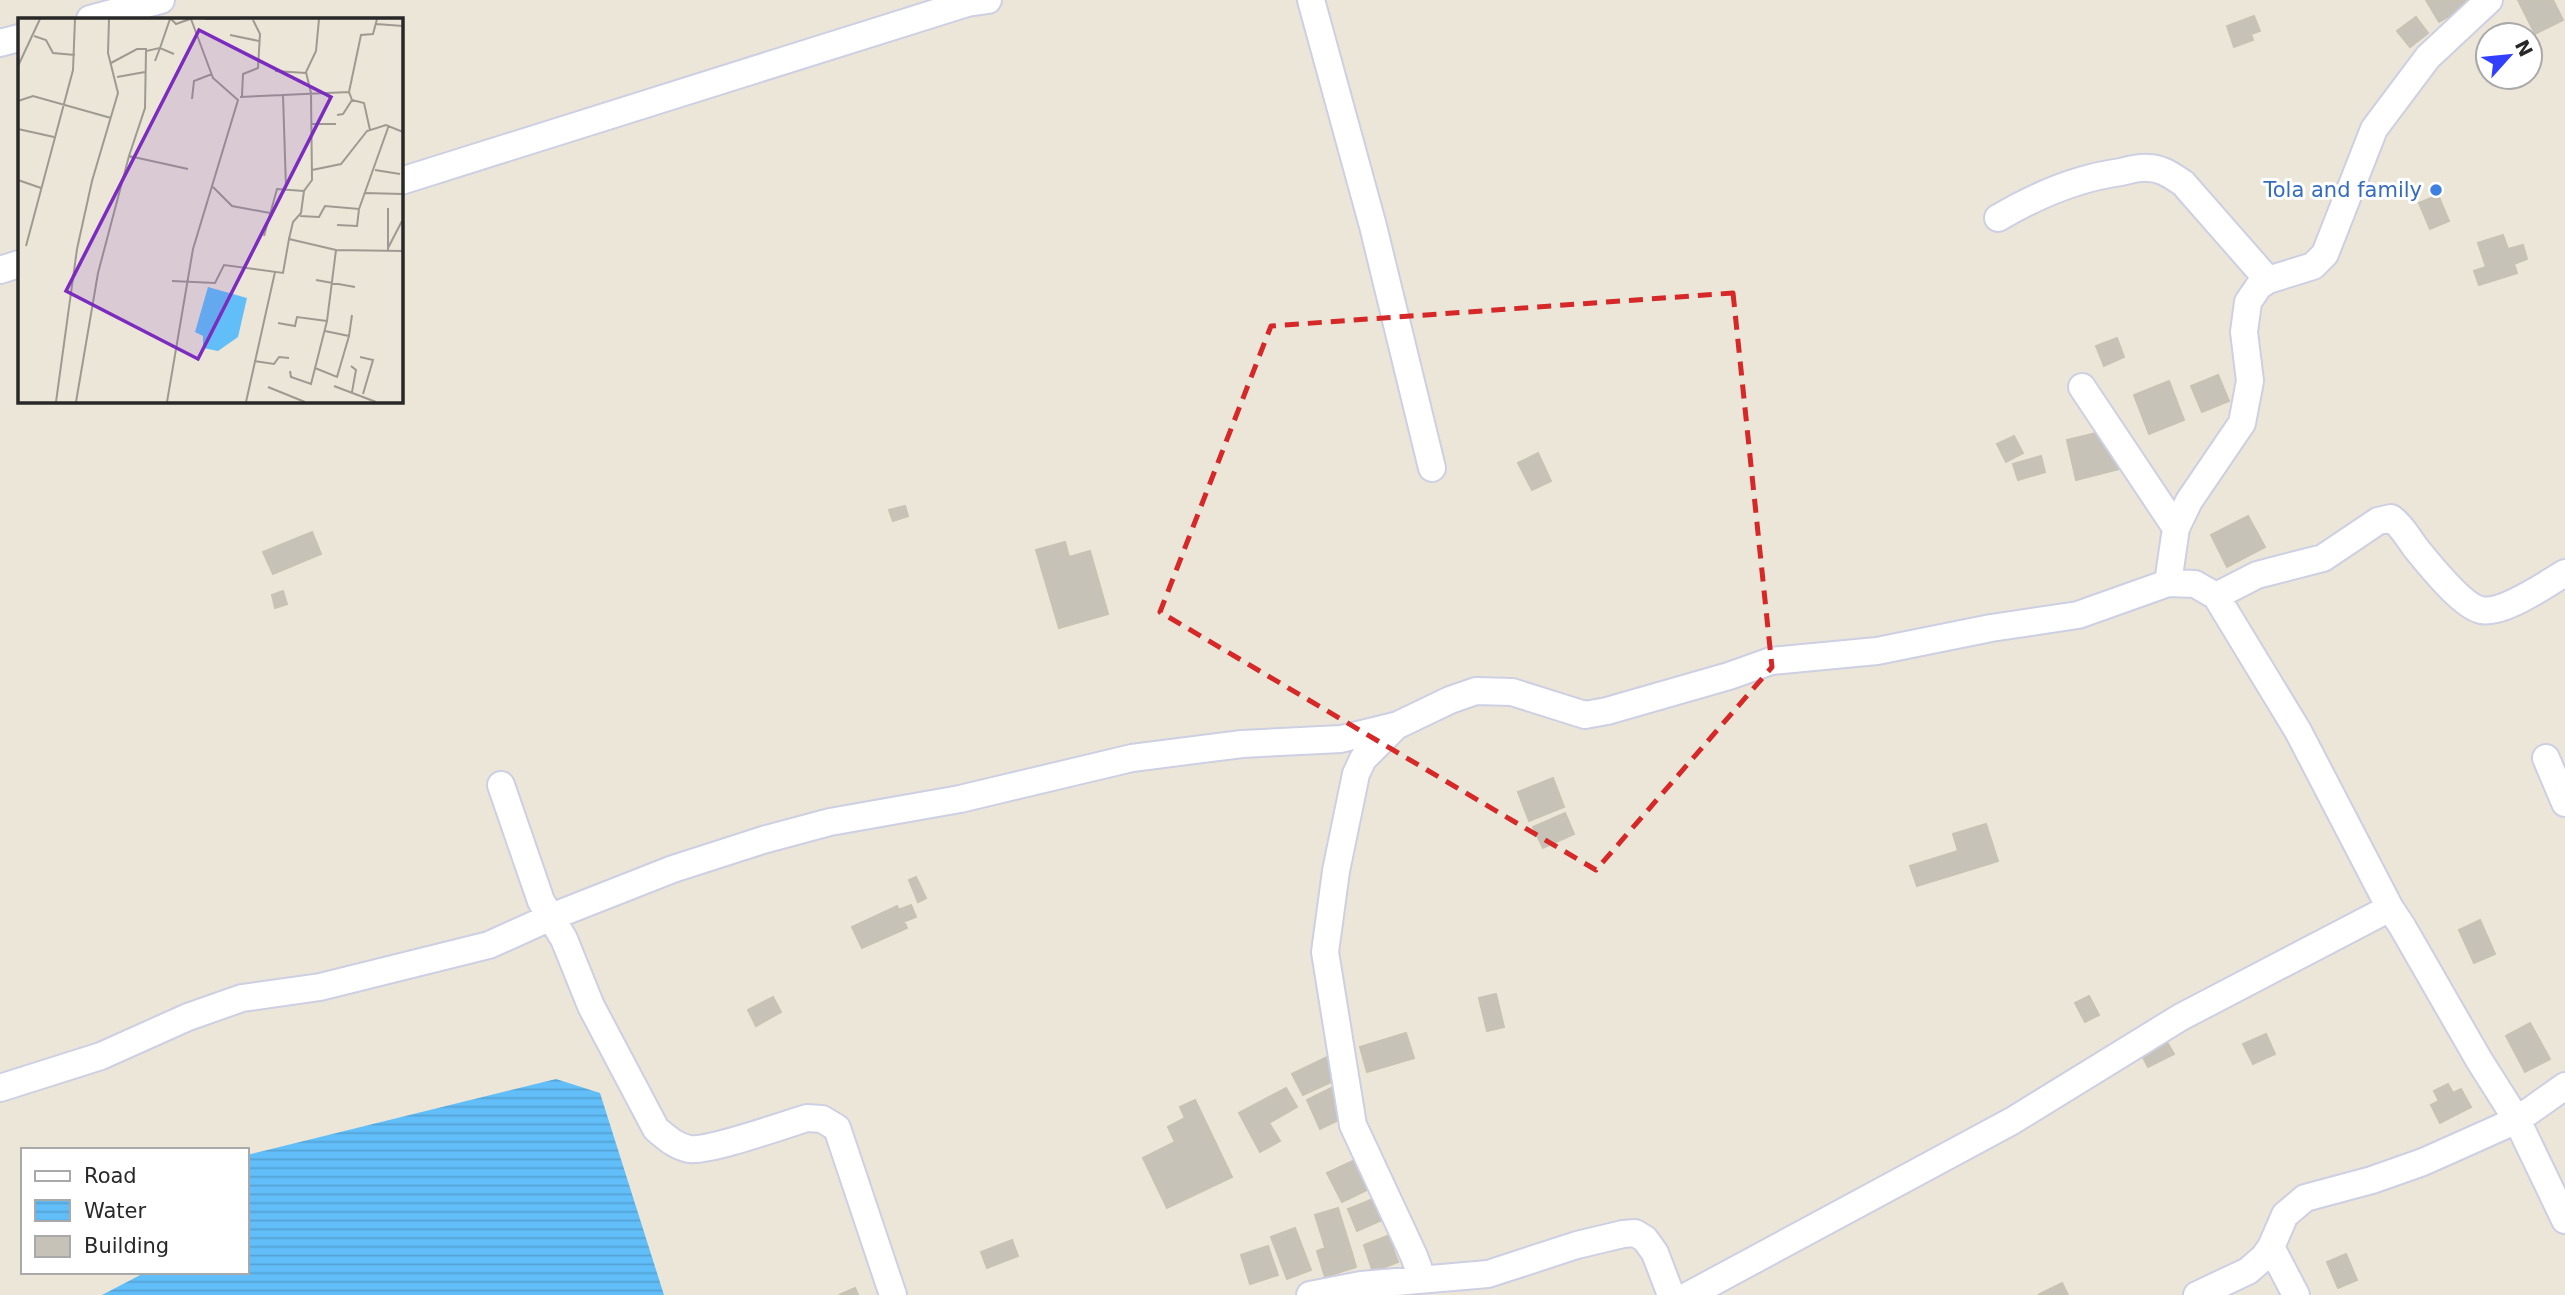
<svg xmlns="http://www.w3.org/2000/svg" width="2565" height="1295" viewBox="0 0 2565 1295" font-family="'DejaVu Sans',sans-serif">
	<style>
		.water { fill: url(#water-rules) }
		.building { fill: #c7c2b8; stroke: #c7c2b2; stroke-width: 2 }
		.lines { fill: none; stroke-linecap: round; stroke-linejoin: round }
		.minor-casing { stroke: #cdcfe3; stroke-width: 30 }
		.minor { stroke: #fff; stroke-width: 26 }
		.marked { fill: none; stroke: #d62828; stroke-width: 5; stroke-dasharray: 14 9; stroke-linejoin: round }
		.shop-dot { fill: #3f7fe0; stroke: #fff; stroke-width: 2.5 }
		.labels { text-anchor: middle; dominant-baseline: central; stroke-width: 6; stroke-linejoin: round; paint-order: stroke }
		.shop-label { font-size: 21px; fill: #366cbe; stroke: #fff; text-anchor: end }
		.inset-road { fill: none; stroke: #9e9a92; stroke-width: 2 }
		.view { fill: #7b2cbf; fill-opacity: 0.15; stroke: #7b2cbf; stroke-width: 3.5 }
		.inset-edge { fill: none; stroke: #282828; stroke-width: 3.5 }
	</style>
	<defs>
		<pattern id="water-rules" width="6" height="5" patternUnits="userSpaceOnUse" patternTransform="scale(1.75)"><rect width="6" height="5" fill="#61bef8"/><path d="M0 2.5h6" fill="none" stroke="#54a3d5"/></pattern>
	</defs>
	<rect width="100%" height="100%" fill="#ece6d8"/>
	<!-- water -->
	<path class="water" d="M 556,1079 L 600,1093 L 664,1295 L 102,1295 L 146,1272 L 247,1272 L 247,1155 Z"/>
	<!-- building -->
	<path class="building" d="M 2426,0 L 2468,0 L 2470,4 L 2439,22 Z
		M 2518,0 L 2553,0 L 2563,20 L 2535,34 Z
		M 2254,16 L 2260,31 L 2251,34 L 2253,40 L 2234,47 L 2227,26 Z
		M 2416,17 L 2428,33 L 2410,47 L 2397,31 Z
		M 2438,195 L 2449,221 L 2430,229 L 2419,203 Z
		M 2503,235 L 2508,249 L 2523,245 L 2527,259 L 2514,264 L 2517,273 L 2479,285 L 2474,271 L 2486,267 L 2478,243 Z
		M 2117,338 L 2124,357 L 2104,366 L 2096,346 Z
		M 2218,375 L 2229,401 L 2202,412 L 2191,386 Z
		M 2169,381 L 2184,420 L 2149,434 L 2134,395 Z
		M 2109,430 L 2119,469 L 2076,480 L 2067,440 Z
		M 2014,436 L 2023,453 L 2006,462 L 1997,444 Z
		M 1538,453 L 1551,481 L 1532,490 L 1518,463 Z
		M 2041,456 L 2045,472 L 2018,480 L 2013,464 Z
		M 905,506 L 908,516 L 893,521 L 889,510 Z
		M 2248,516 L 2265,547 L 2227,567 L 2211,535 Z
		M 312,532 L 321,554 L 273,574 L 263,552 Z
		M 1065,542 L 1069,557 L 1090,551 L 1108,614 L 1059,628 L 1036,550 Z
		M 283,591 L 287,604 L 275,608 L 272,595 Z
		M 1553,778 L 1564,807 L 1529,821 L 1518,792 Z
		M 1565,813 L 1574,834 L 1543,848 L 1533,827 Z
		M 1986,824 L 1998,861 L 1917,886 L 1910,866 L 1958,851 L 1953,834 Z
		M 916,877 L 926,898 L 918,902 L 909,880 Z
		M 911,905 L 916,917 L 903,922 L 898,910 Z
		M 897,906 L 907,928 L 862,948 L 852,927 Z
		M 2480,920 L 2495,954 L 2474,963 L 2459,930 Z
		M 1496,994 L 1504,1027 L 1487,1031 L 1479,998 Z
		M 2089,996 L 2099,1015 L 2085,1022 L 2075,1003 Z
		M 773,997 L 781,1012 L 756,1026 L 748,1010 Z
		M 2530,1023 L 2550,1059 L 2525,1072 L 2506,1036 Z
		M 1406,1033 L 1414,1058 L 1367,1072 L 1360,1047 Z
		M 2266,1034 L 2275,1054 L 2253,1064 L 2243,1044 Z
		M 2164,1037 L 2174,1054 L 2148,1067 L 2139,1050 Z
		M 1329,1056 L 1340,1078 L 1303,1095 L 1292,1074 Z
		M 2448,1084 L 2453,1093 L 2461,1089 L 2471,1107 L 2440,1123 L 2431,1105 L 2439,1101 L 2434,1091 Z
		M 1335,1086 L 1349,1115 L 1320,1129 L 1307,1100 Z
		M 1286,1088 L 1297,1107 L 1269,1123 L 1280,1141 L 1260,1152 L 1239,1113 Z
		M 1195,1100 L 1232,1177 L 1167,1208 L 1143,1158 L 1175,1142 L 1168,1127 L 1185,1118 L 1180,1107 Z
		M 1357,1159 L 1371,1188 L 1342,1202 L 1327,1173 Z
		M 1373,1199 L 1382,1220 L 1357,1231 L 1348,1209 Z
		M 1338,1208 L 1352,1253 L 1329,1260 L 1315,1215 Z
		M 1295,1228 L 1311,1270 L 1287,1279 L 1271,1237 Z
		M 1400,1231 L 1405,1244 L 1393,1249 L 1398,1262 L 1373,1272 L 1364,1245 Z
		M 1012,1240 L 1018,1256 L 987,1268 L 981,1252 Z
		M 1268,1246 L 1278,1275 L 1250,1284 L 1241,1255 Z
		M 1325,1248 L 1329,1260 L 1352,1253 L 1356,1267 L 1325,1277 L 1317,1251 Z
		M 2346,1254 L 2357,1280 L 2338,1288 L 2327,1262 Z
		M 2062,1283 L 2068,1295 L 2038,1295 Z
		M 855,1288 L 858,1295 L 839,1295 Z"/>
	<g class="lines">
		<defs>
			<path id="minor" d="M 1311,0 L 1373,226 L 1432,468
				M 90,19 L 161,0
				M 0,43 L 19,38
				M 401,181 L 967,3 L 988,0
				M 1998,218 C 2037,195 2076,178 2121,172 C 2129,170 2140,167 2148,168 C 2162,168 2172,176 2183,183 L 2268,280
				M 0,270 L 19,264
				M 2082,387 L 2176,528
				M 2168,583 L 2195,584 L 2216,596 L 2298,731 L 2390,908
				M 2216,596 L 2257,575 L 2323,558 L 2378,521 L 2391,518 C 2402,526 2407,536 2415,547 C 2428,563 2462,606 2481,610 C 2503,615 2546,584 2565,573
				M 1395,727 L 1363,759 L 1356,774 L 1336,871 L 1325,952 L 1353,1125 L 1414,1256 L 1422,1278
				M 2546,758 L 2565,803
				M 501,785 L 541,901 L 564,939 L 591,1006 L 656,1129 C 667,1138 675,1146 689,1149 C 708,1152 784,1125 807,1118 L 822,1119 L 837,1128 L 893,1295
				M 0,1088 L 101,1056 L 188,1017 L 242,998 L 320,987 L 489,945 L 551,917 L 673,869 L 763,840 L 830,822 L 960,799 L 1132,758 L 1242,744 L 1341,739 L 1398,725 L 1450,700 L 1476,691 L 1512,692 L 1585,715 L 1607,711 L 1729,676 L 1771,661 L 1877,651 L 1991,628 L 2078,615 L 2168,583 L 2176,528 L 2189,501 L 2242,423 L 2250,381 L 2244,332 L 2248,302 L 2259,286 L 2268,280 L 2313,266 L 2325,254 L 2374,129 L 2428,57 L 2489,0
				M 2271,1247 L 2296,1295
				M 1310,1295 L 1361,1285 L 1488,1274 L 1577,1245 L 1623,1234 L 1635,1233 L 1645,1239 L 1655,1253 L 1671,1295
				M 1689,1295 L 2012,1121 L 2181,1017 L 2390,908 L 2402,926 L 2479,1060 L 2517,1120 L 2565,1220
				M 2197,1295 L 2248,1271 L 2264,1257 L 2271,1247 L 2285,1215 L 2305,1198 L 2372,1180 L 2423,1162 L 2517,1120 L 2565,1086"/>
		</defs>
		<!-- minor casing -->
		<use href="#minor" class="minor-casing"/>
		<!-- minor -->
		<use href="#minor" class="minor"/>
	</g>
	<!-- marked area -->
	<path class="marked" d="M 1733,293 L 1772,667 L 1596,870 L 1160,612 L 1271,326 Z"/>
	<!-- markers -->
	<circle class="shop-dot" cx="2436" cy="190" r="7"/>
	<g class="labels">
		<!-- shop labels -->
		<g class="shop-label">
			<text x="2422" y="190">Tola and family</text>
		</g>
	</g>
	<!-- overview -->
	<g transform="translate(18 18)">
		<rect width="385" height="385" fill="#ece6d8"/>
		<path d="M 190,269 L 229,280 L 220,319 L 200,333 L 185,330 L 185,318 L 177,314 Z" fill="#61bef8"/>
		<path class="inset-road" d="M 152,1 L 142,30 L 128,33 L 127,90 L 111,138 L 170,151M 153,1 L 158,6 L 172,1M 187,1 L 222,1M 358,6 L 385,8M 212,17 L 241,23M 16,18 L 28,22 L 35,35 L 57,37M 137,43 L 142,30 L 156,36M 93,45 L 119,31 L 129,31M 0,48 L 22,1M 257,53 L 288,55M 99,59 L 127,54M 331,74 L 343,17 L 355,16 L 359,1M 224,78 L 225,56 L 240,50 L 242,16 L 235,2M 222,79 L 265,77M 174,81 L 176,63 L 194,56M 0,83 L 15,78 L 93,100M 319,97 L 325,96 L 334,82M 293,106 L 318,106M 0,111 L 36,119M 294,152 L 323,146 L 349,113 L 368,107 L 385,114M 357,152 L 382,156M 0,162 L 23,170M 195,169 L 214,188 L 252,195M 268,170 L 265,77 L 331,74 L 334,82 L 346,85 L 352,112M 346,175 L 385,176M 282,198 L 301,199 L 307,188 L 341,191 L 371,107M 319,207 L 339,208 L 341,191M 246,218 L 259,171 L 286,173M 271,221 L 275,204 L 283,195 L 286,173 L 294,162 L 293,75 L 288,54 L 298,33 L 301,1M 8,228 L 55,52 L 57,1M 370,230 L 384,203M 370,232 L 370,190M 298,262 L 337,269M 154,263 L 197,265 L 206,247 L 265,255 L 271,221 L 318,232 L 385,233M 260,305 L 277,308 L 279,299 L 309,303M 307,313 L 331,318 L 334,297M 342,339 L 355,342 L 345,376M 236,343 L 256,346 L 261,339 L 271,340M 333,348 L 338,352 L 334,374M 297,350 L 319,359 L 331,318M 272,353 L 273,359 L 293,366 L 309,303 L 318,232M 316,368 L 358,384M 250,369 L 287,384M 38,384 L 59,231 L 74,163 L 100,75 L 90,35 L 91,1M 58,384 L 80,255 L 111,138M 149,384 L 175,231 L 220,82 L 195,60 L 173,1M 228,384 L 257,254"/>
		<path class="view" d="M 181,12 L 313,79 L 180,341 L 48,273 Z"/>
		<rect width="385" height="385" class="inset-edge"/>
	</g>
	<!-- legend -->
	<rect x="21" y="1148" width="228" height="126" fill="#ffffff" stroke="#a9a9a9" stroke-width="2"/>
	<rect x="35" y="1171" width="35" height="10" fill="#ffffff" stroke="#a9a9a9" stroke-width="2"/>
	<text x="84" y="1183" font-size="21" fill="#282828">Road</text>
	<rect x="35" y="1200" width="35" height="21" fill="url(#water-rules)" stroke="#a9a9a9" stroke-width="2"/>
	<text x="84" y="1218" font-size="21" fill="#282828">Water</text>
	<rect x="35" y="1236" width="35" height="21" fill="#c7c2b8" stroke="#a9a9a9" stroke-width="2"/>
	<text x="84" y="1253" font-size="21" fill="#282828">Building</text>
	<!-- north arrow -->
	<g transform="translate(2509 56) rotate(63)"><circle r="33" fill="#ffffff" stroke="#a9a9a9" stroke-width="2"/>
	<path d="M0-5L12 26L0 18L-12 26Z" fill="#323fff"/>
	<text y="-10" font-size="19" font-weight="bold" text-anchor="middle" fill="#282828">N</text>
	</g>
</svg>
